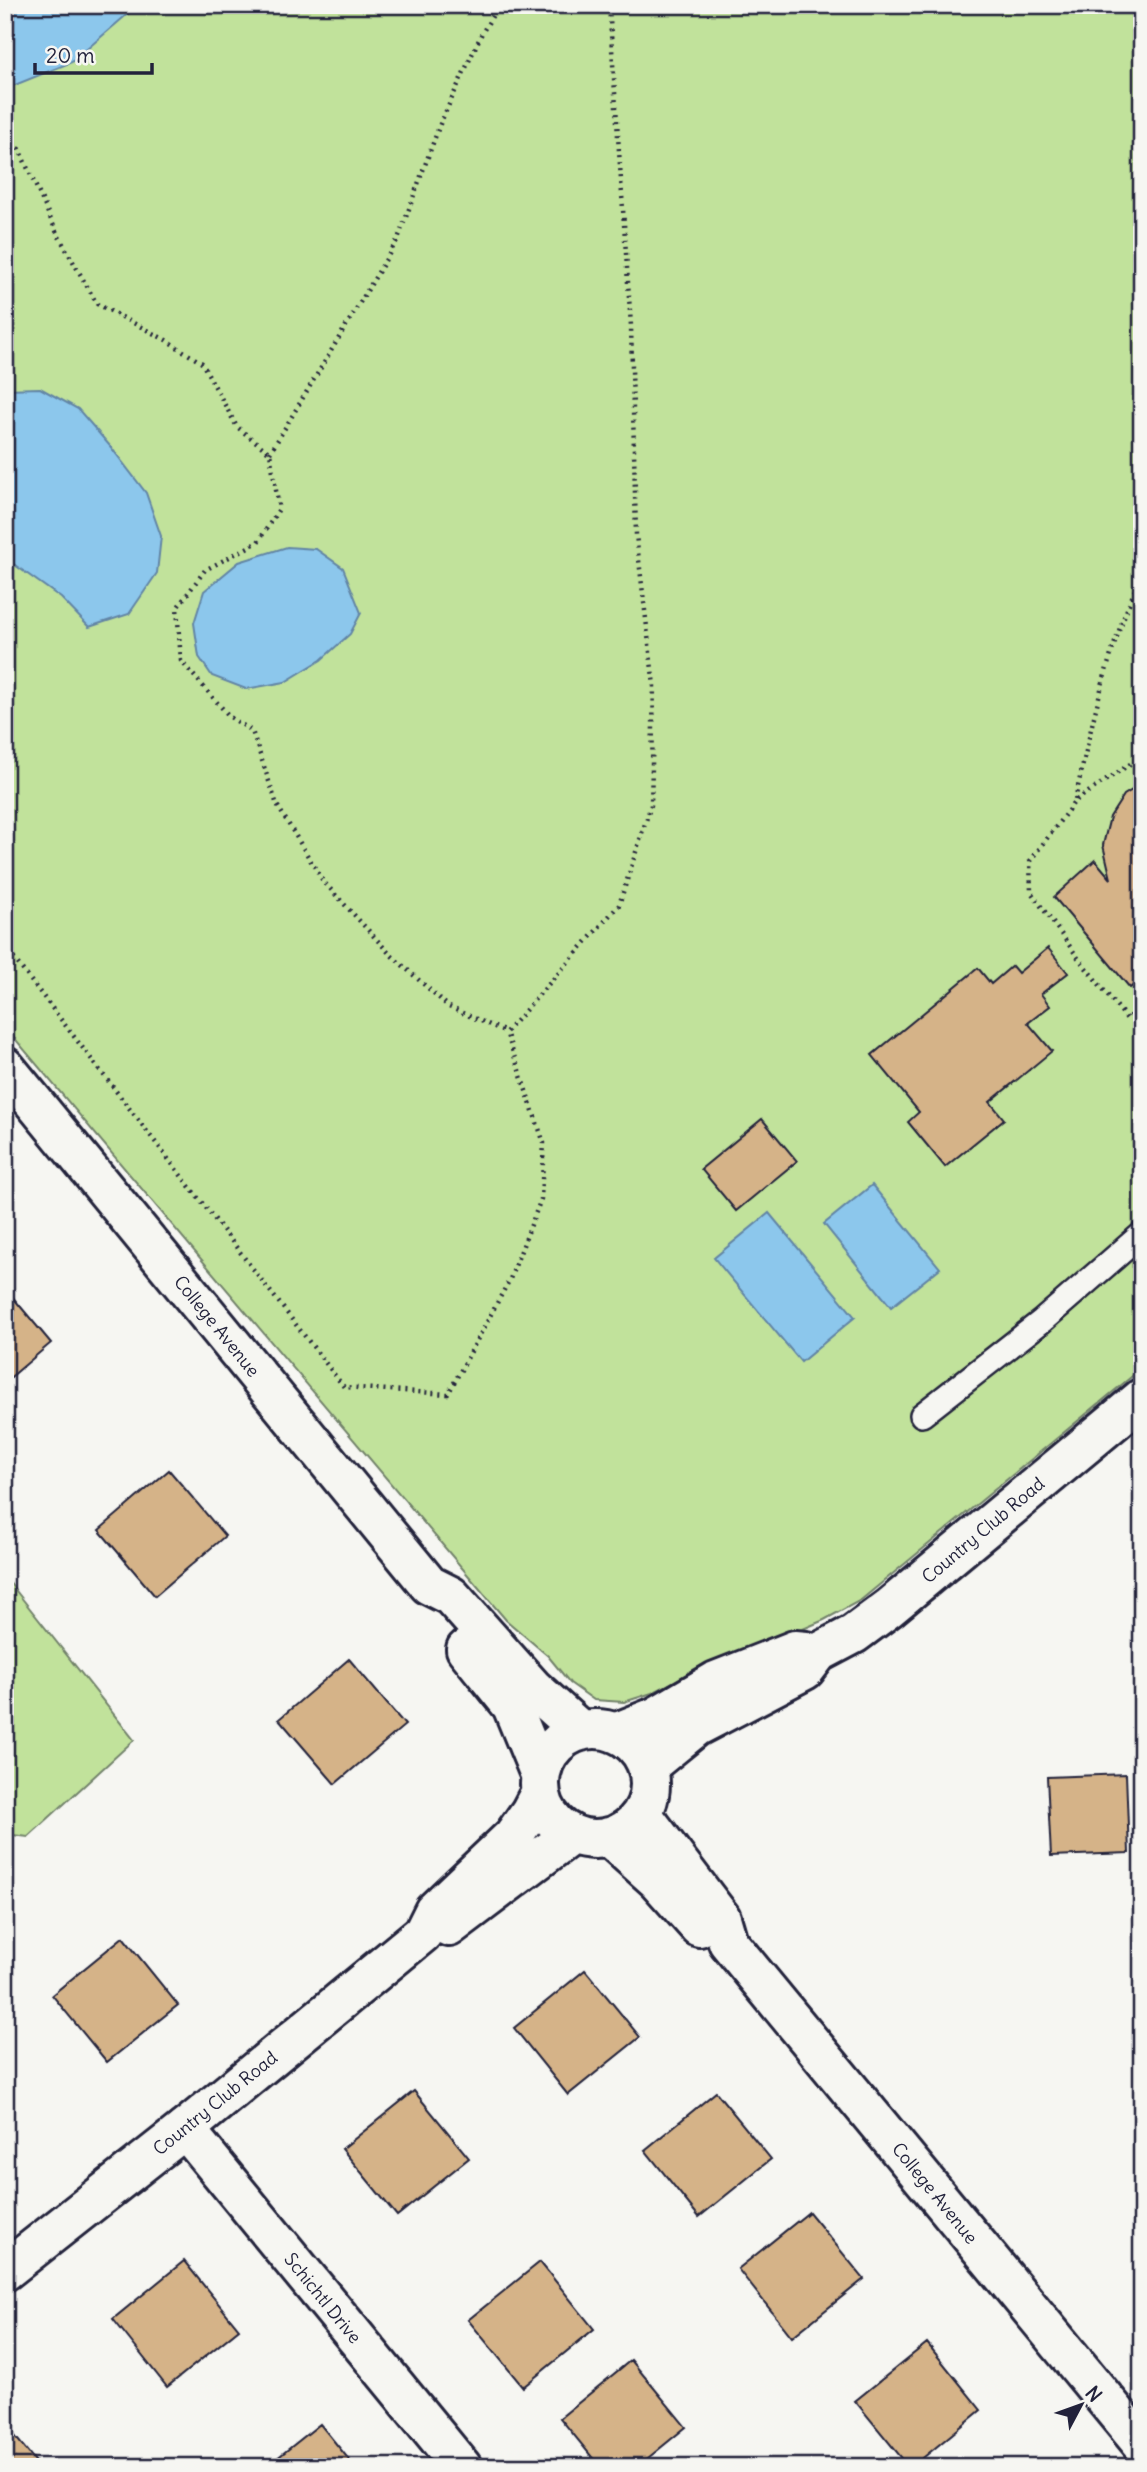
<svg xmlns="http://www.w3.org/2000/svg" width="1147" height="2472" viewBox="0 0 1147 2472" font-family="Delius,sans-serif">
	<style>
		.green { fill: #c1e29b; stroke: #72826b; stroke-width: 2 }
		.water { fill: #8cc7ec; stroke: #6285a5; stroke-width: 2 }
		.building { fill: #d5b388; stroke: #22223b; stroke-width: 2 }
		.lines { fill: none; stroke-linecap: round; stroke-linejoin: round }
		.lane-casing { stroke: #22223b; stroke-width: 28 }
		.street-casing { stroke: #22223b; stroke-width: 44 }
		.secondary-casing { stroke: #22223b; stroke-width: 44 }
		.path { stroke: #22223b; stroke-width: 4.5; stroke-dasharray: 2 5; stroke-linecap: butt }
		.lane { stroke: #f6f6f2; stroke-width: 23 }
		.street { stroke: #f6f6f2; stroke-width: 38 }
		.secondary { stroke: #f6f6f2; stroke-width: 38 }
		.labels { text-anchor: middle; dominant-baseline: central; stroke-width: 6; stroke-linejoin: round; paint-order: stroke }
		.street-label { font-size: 18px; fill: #22223b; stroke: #f6f6f2 }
	</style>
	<rect width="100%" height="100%" fill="#f6f6f2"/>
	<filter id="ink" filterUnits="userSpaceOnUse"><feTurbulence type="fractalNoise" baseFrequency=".0143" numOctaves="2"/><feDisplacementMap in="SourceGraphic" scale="14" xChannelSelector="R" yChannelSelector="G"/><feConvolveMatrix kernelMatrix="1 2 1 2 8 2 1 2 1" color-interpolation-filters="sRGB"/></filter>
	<g filter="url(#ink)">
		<!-- green -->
		<path class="green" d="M 5,5 L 1142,5 L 1142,1368 L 861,1600 L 824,1620 L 782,1638 L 738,1653 L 695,1671 L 652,1693 L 624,1702 L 594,1700 L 570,1683 L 548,1656 L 506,1620 L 5,1027 Z
			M 5,1577 L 134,1740 L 28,1837 L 5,1834 Z"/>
		<!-- water -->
		<path class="water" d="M 5,5 L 138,5 L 72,62 L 5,89 Z
			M 40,388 L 78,409 L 110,446 L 146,493 L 161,536 L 157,573 L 129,614 L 89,627 L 61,598 L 5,558 L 5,389 Z
			M 287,547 L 316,549 L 343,568 L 361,613 L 350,634 L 321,660 L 285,682 L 246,689 L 212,676 L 199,657 L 194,623 L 204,591 L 239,562 Z
			M 872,1185 L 940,1268 L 891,1307 L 824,1224 Z
			M 769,1213 L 855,1317 L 801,1362 L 714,1258 Z"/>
		<!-- building -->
		<path class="building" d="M 1142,784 L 1142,978 L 1130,988 L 1054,897 L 1095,860 L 1111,879 L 1103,845 L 1110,817 L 1124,795 Z
			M 1048,948 L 1068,973 L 1041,994 L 1050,1006 L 1028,1023 L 1052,1051 L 990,1102 L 1004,1119 L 945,1167 L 908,1122 L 919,1112 L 872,1055 L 978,968 L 991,984 L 1012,966 L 1018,973 Z
			M 762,1119 L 797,1161 L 736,1211 L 701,1169 Z
			M 5,1288 L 51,1343 L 5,1382 Z
			M 169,1470 L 225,1536 L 155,1596 L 99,1530 Z
			M 349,1659 L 405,1725 L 335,1784 L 279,1719 Z
			M 1126,1774 L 1129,1853 L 1051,1856 L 1047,1777 Z
			M 123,1937 L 178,2005 L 107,2062 L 52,1995 Z
			M 585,1970 L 640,2037 L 568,2095 L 514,2028 Z
			M 414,2091 L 469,2158 L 397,2216 L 342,2149 Z
			M 716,2092 L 771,2159 L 699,2217 L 645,2150 Z
			M 809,2212 L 864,2279 L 792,2337 L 738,2269 Z
			M 184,2261 L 239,2329 L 167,2387 L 113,2319 Z
			M 540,2262 L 594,2329 L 523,2387 L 468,2320 Z
			M 927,2343 L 981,2410 L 912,2467 L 909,2467 L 855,2401 Z
			M 631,2360 L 686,2427 L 637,2467 L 600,2467 L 560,2418 Z
			M 5,2424 L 40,2467 L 5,2467 Z
			M 320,2424 L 355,2467 L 266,2467 Z"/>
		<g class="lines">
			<defs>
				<path id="lane" d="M 922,1415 L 1042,1321 L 1142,1234"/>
				<path id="street" d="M 185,2129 L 462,2467"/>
				<path id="secondary" d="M 5,1067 L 429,1585 L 451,1596 L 533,1688 L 581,1731
					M 466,1649 L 512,1706 L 539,1772
					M540 1784a55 55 0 1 1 110 0a55 55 0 1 1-110 0Z
					M 615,1733 L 655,1717 L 716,1681 L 795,1650 L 806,1651
					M 648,1766 L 696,1727 L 805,1670 L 818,1653 L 854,1634 L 889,1608 L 1142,1398
					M 642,1814 L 721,1918 L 728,1942 L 1142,2444
					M 609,1837 L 657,1880 L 699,1927
					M 449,1927 L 571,1835
					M 5,2271 L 185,2129 L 423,1933 L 434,1911 L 513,1836 L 530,1812 L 540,1793"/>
			</defs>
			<!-- lane casing -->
			<use href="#lane" class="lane-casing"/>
			<!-- street casing -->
			<use href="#street" class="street-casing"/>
			<!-- secondary casing -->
			<use href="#secondary" class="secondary-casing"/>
			<!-- path -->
			<path class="path" d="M 5,142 L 19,149 L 57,233 L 97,304 L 166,340 L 202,363 L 237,427 L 270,453 L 279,509 L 258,542 L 205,570 L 177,608 L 181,661 L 230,717 L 252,731 L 277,805 L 323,881 L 390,954 L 449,1007 L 506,1032
				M 270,453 L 398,239 L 440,124 L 482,33 L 499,5
				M 1142,756 L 1075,801 L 1030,861 L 1031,892 L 1079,959 L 1127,1019 L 1142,1006
				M 1075,800 C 1092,724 1108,645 1142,575
				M 5,947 L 344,1387 L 448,1394 L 510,1279 L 541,1199 L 544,1143 L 506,1032 L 619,905 L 651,805 L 654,686 L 636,535 L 631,326 L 609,5"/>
			<!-- lane -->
			<use href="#lane" class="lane"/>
			<!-- street -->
			<use href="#street" class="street"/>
			<!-- secondary -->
			<use href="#secondary" class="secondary"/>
		</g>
	</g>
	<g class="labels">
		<!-- street labels -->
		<g class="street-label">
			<text transform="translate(217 1326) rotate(51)">College Avenue</text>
			<text transform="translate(983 1530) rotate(-40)">Country Club Road</text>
			<text transform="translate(215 2103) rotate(-39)">Country Club Road</text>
			<text transform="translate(935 2193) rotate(51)">College Avenue</text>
			<text transform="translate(323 2298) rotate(51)">Schichtl Drive</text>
		</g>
	</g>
	<!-- margin -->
	<rect width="1147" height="2472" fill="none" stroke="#f6f6f2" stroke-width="28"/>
	<rect x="14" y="14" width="1119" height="2444" fill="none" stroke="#22223b" stroke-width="2.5" filter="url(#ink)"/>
	<!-- north arrow -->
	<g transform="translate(1081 2405) rotate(49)" stroke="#f6f6f2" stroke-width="5" paint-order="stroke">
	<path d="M0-5L12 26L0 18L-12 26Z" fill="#22223b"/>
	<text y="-10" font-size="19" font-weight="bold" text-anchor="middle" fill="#22223b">N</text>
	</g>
	<!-- scale -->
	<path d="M35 63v10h117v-10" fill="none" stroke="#22223b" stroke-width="3.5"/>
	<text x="46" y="63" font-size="21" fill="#22223b" stroke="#f6f6f2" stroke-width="5" paint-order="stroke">20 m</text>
</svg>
